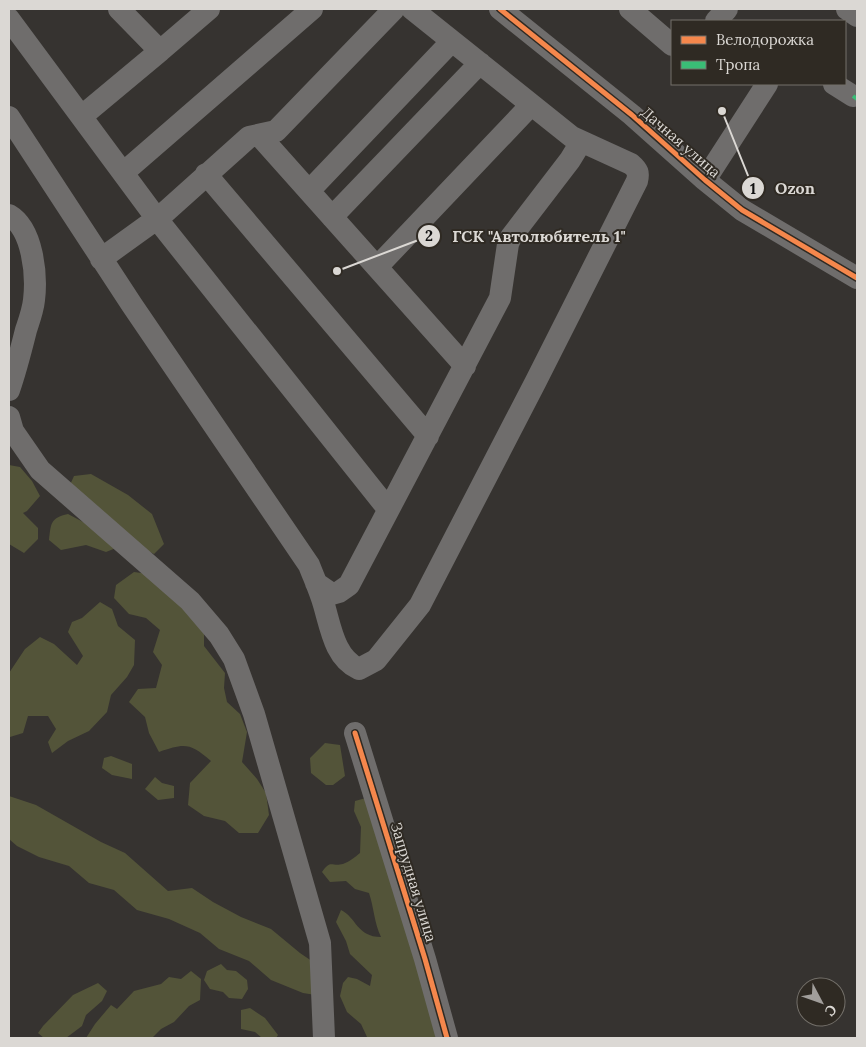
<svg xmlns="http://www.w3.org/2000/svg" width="866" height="1047" viewBox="0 0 866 1047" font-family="Lora,serif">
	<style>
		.green { fill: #535439 }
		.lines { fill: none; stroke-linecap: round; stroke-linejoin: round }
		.minor { stroke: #6f6d6c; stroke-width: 22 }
		.quiet { stroke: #3abd76; stroke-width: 4; stroke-dasharray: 8 4; stroke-linecap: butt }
		.cycleway-casing { stroke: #2f2a23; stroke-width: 8 }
		.cycleway { stroke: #f5874c; stroke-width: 5 }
		.labels { text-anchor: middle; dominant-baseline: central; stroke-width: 4; stroke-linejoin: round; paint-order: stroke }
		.street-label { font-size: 15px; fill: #dbd8d4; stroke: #2f2a23 }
		.leader { fill: none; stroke: #dbd8d4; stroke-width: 2 }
		.callout-dot { fill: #dbd8d4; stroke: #2f2a23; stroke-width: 2 }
		.mark-label { font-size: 15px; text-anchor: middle; font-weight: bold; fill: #111 }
		.callout-label { font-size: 16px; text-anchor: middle; font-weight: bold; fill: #dbd8d4; stroke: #2f2a23; stroke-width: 4; stroke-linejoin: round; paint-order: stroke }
	</style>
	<rect width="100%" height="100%" fill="#363330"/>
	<!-- green -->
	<path class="green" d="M 9,465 L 20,467 L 32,481 L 40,496 L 27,511 L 23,513 L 38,528 L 38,539 L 24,553 L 9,544 Z
		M 91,474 L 128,495 L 152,514 L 164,544 L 154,554 L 140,547 L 69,487 L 74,476 Z
		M 68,514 L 102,532 L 116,548 L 106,552 L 86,545 L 61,550 L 49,540 C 51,524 50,518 68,514 Z
		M 134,572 L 149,574 L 193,618 L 204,634 L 204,646 L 225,673 L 224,688 L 227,702 L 240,714 L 247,732 L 242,762 L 257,779 L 266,793 L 269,815 L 258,833 L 239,833 L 225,821 L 204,816 L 188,805 L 190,783 L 211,761 C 190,743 185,743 159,752 L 149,733 L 145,717 L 129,702 L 138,689 L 156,688 L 162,665 L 153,652 L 160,630 L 146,618 L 129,614 L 114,598 L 116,585 Z
		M 100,602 L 112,609 L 118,626 L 135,640 L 134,665 L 127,677 L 111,695 L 107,712 L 89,731 L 68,741 L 52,753 L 48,742 L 56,729 L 48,716 L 28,716 L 23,733 L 10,737 L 9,739 L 9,673 L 25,649 L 40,637 L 54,644 L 77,665 L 83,656 L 68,632 L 72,622 L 82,618 Z
		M 325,743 L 340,745 L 345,776 L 333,785 L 326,785 L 311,773 L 310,758 Z
		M 111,756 L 132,764 L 132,779 L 112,775 L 102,768 L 104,758 Z
		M 155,777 L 162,783 L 174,786 L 174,798 L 158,800 L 145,789 Z
		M 9,796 L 36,805 L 101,842 L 125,853 L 168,891 L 192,888 L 213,902 L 241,917 L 271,929 L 300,953 L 322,968 L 328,997 L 303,993 L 271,980 L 249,961 L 219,949 L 200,933 L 169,919 L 137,910 L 114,890 L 89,883 L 69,866 L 39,857 L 17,846 L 9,839 Z
		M 366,798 L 438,1020 L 435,1038 L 366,1038 L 367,1037 L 361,1024 L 347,1012 L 340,996 L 343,983 L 348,977 L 357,979 L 370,986 L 372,975 L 350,954 L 346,941 L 336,922 L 341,910 C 356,917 357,937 381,937 C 374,922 374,908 369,893 L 355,889 L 346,881 L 330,882 L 322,872 C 331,859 331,867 343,864 C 349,862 355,857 360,853 L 361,827 L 354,811 L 355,801 Z
		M 221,964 L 227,970 L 236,971 L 247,980 L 248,989 L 242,999 L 229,998 L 223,992 L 210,989 L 204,980 L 207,971 Z
		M 191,971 L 201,979 L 200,1000 L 189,1006 L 174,1022 L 161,1029 L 152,1038 L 86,1038 L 95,1024 L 111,1005 L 117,1009 L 134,991 L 161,984 L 169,977 L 181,979 Z
		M 98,983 L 107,991 L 102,1001 L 86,1015 L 82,1026 L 66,1038 L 44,1038 L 38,1033 L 43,1026 L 73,995 Z
		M 250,1008 L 265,1018 L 278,1035 L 276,1038 L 262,1038 L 255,1032 L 241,1029 L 241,1010 Z"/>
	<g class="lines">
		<!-- minor -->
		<path class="minor" d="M 119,9 L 160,51 L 209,9
			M 500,9 L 632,115 L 705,180 L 742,210 L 857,278
			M 630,9 L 672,45
			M 847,9 L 857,16
			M 9,19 L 157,219 L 388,509
			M 716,21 L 727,9
			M 834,84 L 853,96
			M 82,116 L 160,51
			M 9,117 L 132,305 L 309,565 C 314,578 320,591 324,605 C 331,629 335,658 359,669 L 376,660 L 420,605 L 536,381 L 637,181 C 639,173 638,170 631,164 L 572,137 L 412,9
			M 259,135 L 465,366
			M 123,173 L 312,9
			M 206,174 L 428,436
			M 705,180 L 767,84
			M 309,191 L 452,41
			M 9,215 C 33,229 37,275 34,300 C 33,310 29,321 26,330 C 21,350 16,370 9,390
			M 332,217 L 480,63
			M 101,259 L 162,215 L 249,137 L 276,131 L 394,9
			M 377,267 L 531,105
			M 9,417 L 13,431 L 40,470 L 190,601 L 219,635 L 234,659 L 254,714 L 320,943 L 324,1038
			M 316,583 L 332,594 L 339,592 L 349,585 L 500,298 L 508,244 L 511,237 L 570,160 L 581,142
			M 355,733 L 425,959 L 447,1038"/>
		<!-- quiet -->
		<path class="quiet" d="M 853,96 L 857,99"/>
		<defs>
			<path id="cycleway" d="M 500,9 L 632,115 L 705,180 L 742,210 L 857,278
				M 355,733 L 425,959 L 447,1038"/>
		</defs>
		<!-- cycleway casing -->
		<use href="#cycleway" class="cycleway-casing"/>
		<!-- cycleway -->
		<use href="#cycleway" class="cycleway"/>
	</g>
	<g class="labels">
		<!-- street labels -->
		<g class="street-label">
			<text transform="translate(681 142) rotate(41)">Дачная улица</text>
			<text transform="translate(414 882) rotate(73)">Запрудная улица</text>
		</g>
	</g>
	<!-- callouts -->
	<path class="leader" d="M722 111L753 188M337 271L429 236"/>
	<g class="callout-dot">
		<circle cx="722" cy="111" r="5"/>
		<circle cx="337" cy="271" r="5"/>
		<circle cx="753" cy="188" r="12"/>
		<circle cx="429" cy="236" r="12"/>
	</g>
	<g class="mark-label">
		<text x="753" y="194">1</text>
		<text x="429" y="241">2</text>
	</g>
	<g class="callout-label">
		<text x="795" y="194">Ozon</text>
		<text x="539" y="242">ГСК "Автолюбитель 1"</text>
	</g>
	<!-- border -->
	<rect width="866" height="1047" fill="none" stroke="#dbd8d4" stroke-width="20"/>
	<!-- legend -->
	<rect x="671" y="20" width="175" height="65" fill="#2f2a23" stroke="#74706a"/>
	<rect x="681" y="36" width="25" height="8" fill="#f5874c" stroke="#74706a"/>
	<text x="716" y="45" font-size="15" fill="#dbd8d4">Велодорожка</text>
	<rect x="681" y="61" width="25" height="8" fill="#3abd76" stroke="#74706a"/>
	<text x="716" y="70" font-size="15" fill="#dbd8d4">Тропа</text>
	<!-- north arrow -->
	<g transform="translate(821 1002) rotate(131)"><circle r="24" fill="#2f2a23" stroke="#74706a"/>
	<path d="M0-4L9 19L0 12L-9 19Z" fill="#a19e9b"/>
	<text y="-8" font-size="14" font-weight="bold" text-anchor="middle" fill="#dbd8d4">С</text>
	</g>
</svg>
